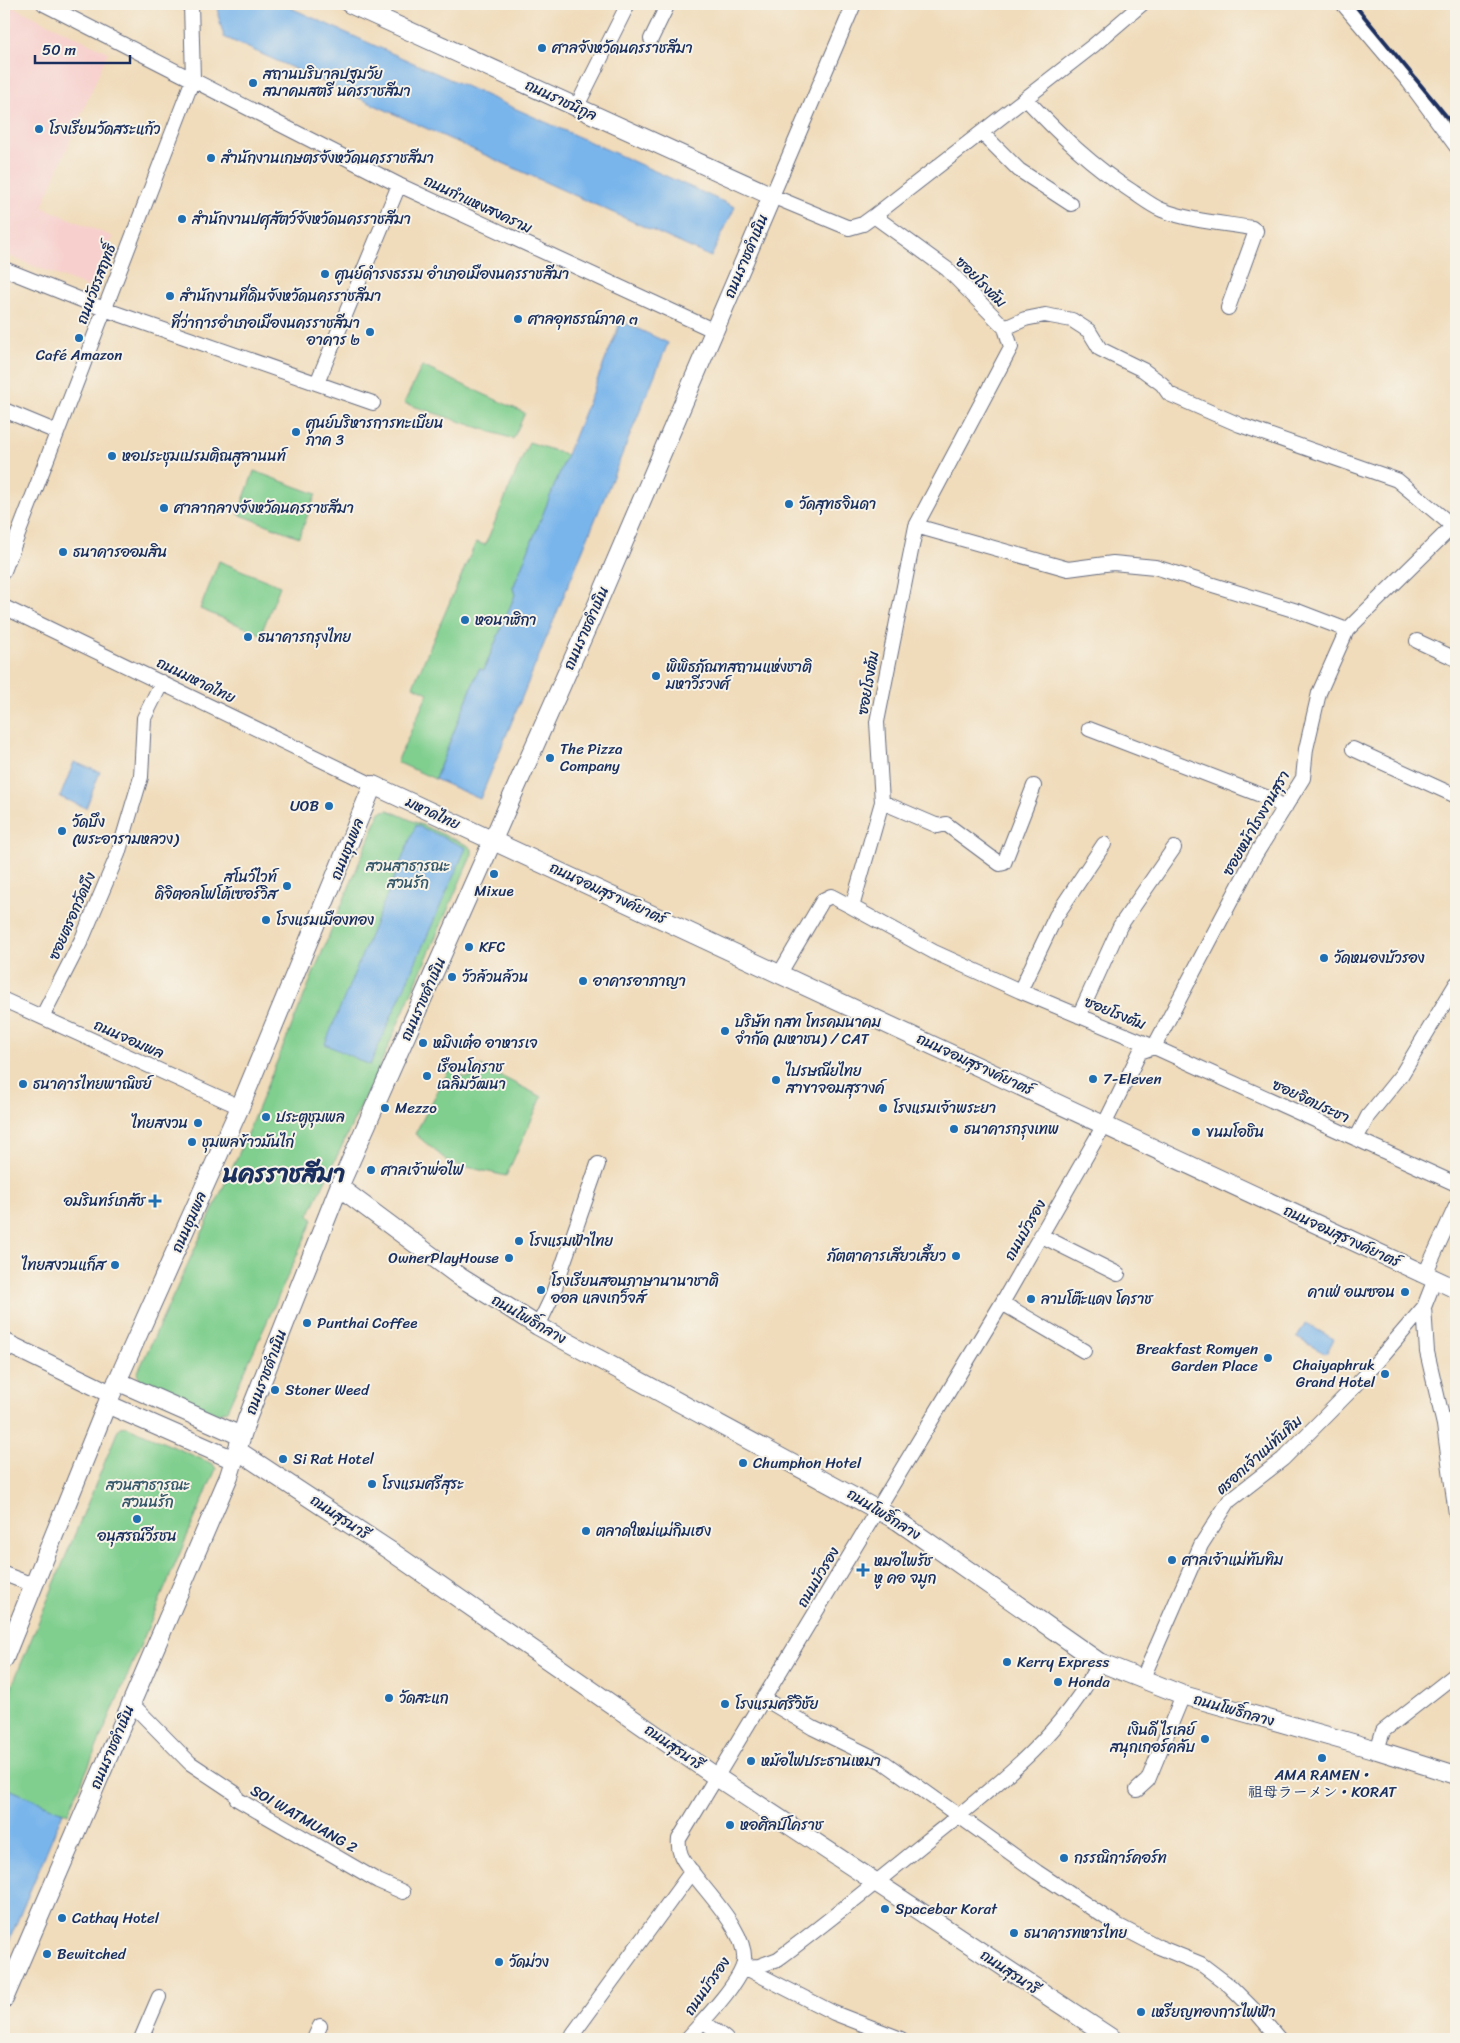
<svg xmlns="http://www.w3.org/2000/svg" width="1460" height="2043" viewBox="0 0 1460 2043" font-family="Sriracha,'LXGW WenKai TC','Klee One','Playpen Sans Thai',sans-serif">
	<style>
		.built { fill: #f7d0ce }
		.green { fill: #80cf8f; stroke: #4e7f76 }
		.water { fill: #79b5eb; stroke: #4a72a4 }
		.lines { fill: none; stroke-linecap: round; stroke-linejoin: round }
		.minor-casing { stroke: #666b7e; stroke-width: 16 }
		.major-casing { stroke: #666b7e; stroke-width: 20 }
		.minor { stroke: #fff; stroke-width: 14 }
		.major { stroke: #fff; stroke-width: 18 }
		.rail { stroke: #1b2f5e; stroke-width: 4 }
		.poi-dot { fill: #1f6fb2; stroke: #f7f3e8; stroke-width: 2 }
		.labels { text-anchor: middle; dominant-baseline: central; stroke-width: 4; stroke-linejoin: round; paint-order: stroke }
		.poi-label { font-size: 15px; fill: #1b2f5e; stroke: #f7f3e8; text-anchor: start }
		.street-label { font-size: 15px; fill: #1b2f5e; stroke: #f7f3e8 }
		.park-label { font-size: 15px; fill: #34576a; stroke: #f7f3e8 }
		.town-label { font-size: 25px; font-weight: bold; fill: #1b2f5e; stroke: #f7f3e8 }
	</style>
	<rect width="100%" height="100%" fill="#f7f3e8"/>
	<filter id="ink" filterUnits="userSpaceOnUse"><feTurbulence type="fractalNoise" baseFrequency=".02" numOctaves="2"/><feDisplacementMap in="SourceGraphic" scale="10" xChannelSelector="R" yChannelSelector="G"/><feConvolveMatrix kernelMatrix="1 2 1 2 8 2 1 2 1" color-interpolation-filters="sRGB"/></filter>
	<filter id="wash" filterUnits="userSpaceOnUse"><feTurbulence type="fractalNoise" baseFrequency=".0096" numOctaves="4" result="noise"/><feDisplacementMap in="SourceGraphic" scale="20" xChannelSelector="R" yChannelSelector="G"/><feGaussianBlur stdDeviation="1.12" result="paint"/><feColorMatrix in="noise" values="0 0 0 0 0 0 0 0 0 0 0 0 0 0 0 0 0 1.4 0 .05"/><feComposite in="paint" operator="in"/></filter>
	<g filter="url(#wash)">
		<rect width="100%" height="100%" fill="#f0dbba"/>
		<!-- built -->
		<path class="built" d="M 7,4 L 108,52 L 42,207 L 113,237 L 92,289 L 4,254 L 4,11 Z"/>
		<!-- green -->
		<path class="green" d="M 422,366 L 525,413 L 513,439 L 404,403 Z
			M 529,442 L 567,455 L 513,588 L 515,595 L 484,670 L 479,669 L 435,779 L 397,762 L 428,693 L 413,686 L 476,542 L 485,545 Z
			M 254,471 L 316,494 L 299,537 L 238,514 Z
			M 219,561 L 280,586 L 261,634 L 200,609 Z
			M 388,810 L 467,845 L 472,849 L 472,854 L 377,1072 L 309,1215 L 313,1220 L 227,1410 L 217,1414 L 142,1382 L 137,1374 L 240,1151 L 380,812 Z
			M 481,1066 L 542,1097 L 506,1176 L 450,1163 L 415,1134 L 449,1070 L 467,1078 L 478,1073 Z
			M 126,1426 L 213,1464 L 216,1469 L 68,1814 L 4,1787 L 4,1705 L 118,1430 L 120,1427 Z"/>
		<!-- water -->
		<path class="water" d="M 219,4 L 282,4 L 735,207 L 711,257 L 224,37 L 218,15 Z
			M 621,321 L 668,343 L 480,799 L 435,779 L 479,669 L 484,670 L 515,595 L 513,588 Z
			M 74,762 L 100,772 L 86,808 L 60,797 Z
			M 416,825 L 466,848 L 370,1065 L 325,1044 Z
			M 1305,1323 L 1334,1339 L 1326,1354 L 1297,1338 Z
			M 4,1787 L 63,1812 L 4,1953 Z"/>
	</g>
	<g filter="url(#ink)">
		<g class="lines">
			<defs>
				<path id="minor" d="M 44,4 L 399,185 L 715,331
					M 854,4 L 772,196 L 849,228 L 863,224 L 874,216 L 1094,45 L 1142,4
					M 1343,4 L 1409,82 L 1456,146
					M 651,39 L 668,4
					M 1026,99 C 1059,134 1092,166 1133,192 C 1142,198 1152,206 1162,210 C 1190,221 1222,223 1252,228 L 1256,231 L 1228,308
					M 576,108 L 628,4
					M 982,133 L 1019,170 L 1071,204
					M 874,216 L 947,269 L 1005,328 L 1011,347 L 916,526 L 877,722 L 882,802 L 852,907 L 934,952 L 1020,991 L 1154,1047 L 1456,1184
					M 4,269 L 104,309 L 373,403
					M 1005,328 L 1025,319 L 1045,315 L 1072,320 L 1089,331 L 1100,349 L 1143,370 L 1162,384 L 1169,394 L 1240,425 L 1397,480 L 1454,527
					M 317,383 L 399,185
					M 4,410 L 57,432
					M 916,526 L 1068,569 L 1113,563 L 1155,567 L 1300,612 L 1347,630
					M 4,571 L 193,79 L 191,4
					M 4,607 L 373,785
					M 1417,641 L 1456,659
					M 1089,729 L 1271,799 L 1285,808
					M 1353,749 L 1456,796
					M 882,802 L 938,826 L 946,824 L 1000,864 L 1004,863 L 1034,786
					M 780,973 L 823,900 L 831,896 L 852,907
					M 1020,991 L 1056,916 L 1104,844
					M 4,1000 L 240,1107
					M 1079,1016 L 1120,926 L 1174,848
					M 42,1017 L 82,939 L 118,854 L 141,777 L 144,718 L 162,682
					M 1356,1139 L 1368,1116 L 1402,1074 L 1456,984
					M 1040,1235 L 1118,1274
					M 1425,1274 L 1456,1206
					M 1435,1279 L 1424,1307 L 1427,1352 L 1444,1425 L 1456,1514
					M 1002,1303 L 1084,1351
					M 538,1326 L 551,1299 L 598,1164
					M 4,1574 L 33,1585
					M 1142,1680 L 1201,1545 L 1229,1501 L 1283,1459 L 1364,1377 L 1424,1307
					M 763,1698 L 813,1728 L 885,1763 L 1037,1872 L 1117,1925 L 1159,1947 L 1201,1964 L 1230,1986 L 1256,2012 L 1279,2039
					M 131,1703 L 190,1763 L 235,1793 L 237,1799 L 378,1881 L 403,1892
					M 1377,1750 L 1383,1731 L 1456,1674
					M 1137,1790 L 1148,1780 L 1183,1695
					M 743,1967 L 759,1966 L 778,1959 C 829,1921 878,1881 927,1841 C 990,1790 1063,1736 1099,1662
					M 744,1967 L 834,2013 L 901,2039
					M 703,2021 L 726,2039
					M 141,2039 L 159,1997
					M 314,2039 L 320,2026
					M 572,2039 L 573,2034 L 692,1871
					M 687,2039 C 702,2022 736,1987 743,1966 C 752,1939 710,1896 695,1876 C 686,1863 677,1856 679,1839 L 1002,1303 L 1104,1125 L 1140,1052 L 1154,1047 L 1254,857 L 1303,778 L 1306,749 L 1319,693 L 1347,630 L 1456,523"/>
				<path id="major" d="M 339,1187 L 460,1277 L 538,1326 L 898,1521 L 1099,1662 L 1183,1695 L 1377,1750 L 1456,1775
					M 4,1342 L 111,1394
					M 117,1381 L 241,1436
					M 107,1404 L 234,1460
					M 237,1450 L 392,1552 L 715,1776 L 1113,2039
					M 4,1659 L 107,1404 L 240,1107 L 373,785 L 1456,1289
					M 4,1999 L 229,1476 L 247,1419 L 339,1187 L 593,614 L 772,196 L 350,4"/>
			</defs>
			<!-- minor casing -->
			<use href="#minor" class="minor-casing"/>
			<!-- major casing -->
			<use href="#major" class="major-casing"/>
			<!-- minor -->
			<use href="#minor" class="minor"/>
			<!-- major -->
			<use href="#major" class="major"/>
			<!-- rail -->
			<path class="rail" d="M 1354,4 L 1456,128"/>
		</g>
	</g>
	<!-- markers -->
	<g class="poi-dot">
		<circle cx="542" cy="48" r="5"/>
		<circle cx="253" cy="83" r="5"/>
		<circle cx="39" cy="129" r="5"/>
		<circle cx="211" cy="158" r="5"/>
		<circle cx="182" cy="219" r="5"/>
		<circle cx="325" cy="274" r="5"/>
		<circle cx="170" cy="296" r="5"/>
		<circle cx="518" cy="319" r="5"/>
		<circle cx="370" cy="332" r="5"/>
		<circle cx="79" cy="338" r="5"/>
		<circle cx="296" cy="432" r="5"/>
		<circle cx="112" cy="456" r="5"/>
		<circle cx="789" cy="504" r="5"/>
		<circle cx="164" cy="508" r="5"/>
		<circle cx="63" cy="552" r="5"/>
		<circle cx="465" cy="620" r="5"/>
		<circle cx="248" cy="637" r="5"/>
		<circle cx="656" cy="676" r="5"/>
		<circle cx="550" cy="758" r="5"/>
		<circle cx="329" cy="806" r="5"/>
		<circle cx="62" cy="831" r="5"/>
		<circle cx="494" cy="874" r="5"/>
		<circle cx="287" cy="886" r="5"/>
		<circle cx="266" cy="920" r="5"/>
		<circle cx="469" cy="947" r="5"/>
		<circle cx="1324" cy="958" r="5"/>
		<circle cx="452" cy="977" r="5"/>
		<circle cx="583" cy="981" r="5"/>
		<circle cx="725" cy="1031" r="5"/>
		<circle cx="423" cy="1043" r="5"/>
		<circle cx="427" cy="1076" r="5"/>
		<circle cx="1093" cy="1079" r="5"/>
		<circle cx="776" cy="1080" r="5"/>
		<circle cx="23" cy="1084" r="5"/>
		<circle cx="385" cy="1108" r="5"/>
		<circle cx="883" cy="1108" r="5"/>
		<circle cx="266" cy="1117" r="5"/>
		<circle cx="198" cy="1123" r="5"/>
		<circle cx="954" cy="1129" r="5"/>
		<circle cx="1196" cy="1132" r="5"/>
		<circle cx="192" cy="1142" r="5"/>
		<circle cx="371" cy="1170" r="5"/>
		<path d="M152.5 1193.5h5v5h5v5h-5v5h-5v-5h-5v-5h5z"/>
		<circle cx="519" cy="1241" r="5"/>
		<circle cx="956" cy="1256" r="5"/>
		<circle cx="509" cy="1258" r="5"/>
		<circle cx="115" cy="1265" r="5"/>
		<circle cx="541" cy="1290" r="5"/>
		<circle cx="1405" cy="1292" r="5"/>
		<circle cx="1031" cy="1299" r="5"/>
		<circle cx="307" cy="1323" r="5"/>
		<circle cx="1268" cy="1358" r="5"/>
		<circle cx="1385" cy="1374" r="5"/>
		<circle cx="275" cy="1390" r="5"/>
		<circle cx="283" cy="1459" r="5"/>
		<circle cx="743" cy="1463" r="5"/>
		<circle cx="372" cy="1484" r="5"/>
		<circle cx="137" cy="1519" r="5"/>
		<circle cx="586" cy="1531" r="5"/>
		<circle cx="1172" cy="1560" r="5"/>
		<path d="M860.5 1562.5h5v5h5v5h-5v5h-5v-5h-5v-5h5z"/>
		<circle cx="1007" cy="1662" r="5"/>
		<circle cx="1058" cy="1682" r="5"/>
		<circle cx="389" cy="1698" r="5"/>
		<circle cx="725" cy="1704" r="5"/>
		<circle cx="1205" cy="1739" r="5"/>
		<circle cx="1322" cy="1758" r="5"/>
		<circle cx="751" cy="1761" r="5"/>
		<circle cx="730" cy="1825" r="5"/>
		<circle cx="1064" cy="1858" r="5"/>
		<circle cx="885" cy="1909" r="5"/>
		<circle cx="62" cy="1918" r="5"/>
		<circle cx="1014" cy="1933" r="5"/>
		<circle cx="47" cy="1954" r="5"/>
		<circle cx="499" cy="1962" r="5"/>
		<circle cx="1141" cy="2012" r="5"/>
	</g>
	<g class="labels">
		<!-- poi labels -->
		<g class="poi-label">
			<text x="552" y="48">ศาลจังหวัดนครราชสีมา</text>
			<text x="263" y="74">สถานบริบาลปฐมวัย<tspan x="263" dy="17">สมาคมสตรี นครราชสีมา</tspan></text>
			<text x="49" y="129">โรงเรียนวัดสระแก้ว</text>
			<text x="221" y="158">สำนักงานเกษตรจังหวัดนครราชสีมา</text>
			<text x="192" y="219">สำนักงานปศุสัตว์จังหวัดนครราชสีมา</text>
			<text x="335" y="274">ศูนย์ดำรงธรรม อำเภอเมืองนครราชสีมา</text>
			<text x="180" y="296">สำนักงานที่ดินจังหวัดนครราชสีมา</text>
			<text x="528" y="319">ศาลอุทธรณ์ภาค ๓</text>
			<text x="360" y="323" text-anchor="end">ที่ว่าการอำเภอเมืองนครราชสีมา<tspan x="360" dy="17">อาคาร ๒</tspan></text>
			<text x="79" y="355" text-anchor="middle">Café Amazon</text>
			<text x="306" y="423">ศูนย์บริหารการทะเบียน<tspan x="306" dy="17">ภาค 3</tspan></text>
			<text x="122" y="456">หอประชุมเปรมติณสูลานนท์</text>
			<text x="799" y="504">วัดสุทธจินดา</text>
			<text x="174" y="508">ศาลากลางจังหวัดนครราชสีมา</text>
			<text x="73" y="552">ธนาคารออมสิน</text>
			<text x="475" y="620">หอนาฬิกา</text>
			<text x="258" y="637">ธนาคารกรุงไทย</text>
			<text x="666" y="667">พิพิธภัณฑสถานแห่งชาติ<tspan x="666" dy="17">มหาวีรวงศ์</tspan></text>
			<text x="560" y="749">The Pizza<tspan x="560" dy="17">Company</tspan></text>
			<text x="319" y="806" text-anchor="end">UOB</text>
			<text x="72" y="822">วัดบึง<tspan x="72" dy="17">(พระอารามหลวง)</tspan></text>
			<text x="277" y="877" text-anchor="end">สโนว์ไวท์<tspan x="277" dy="17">ดิจิตอลโฟโต้เซอร์วิส</tspan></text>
			<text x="494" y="891" text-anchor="middle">Mixue</text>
			<text x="276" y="920">โรงแรมเมืองทอง</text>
			<text x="479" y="947">KFC</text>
			<text x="1334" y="958">วัดหนองบัวรอง</text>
			<text x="462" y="977">วัวล้วนล้วน</text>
			<text x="593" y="981">อาคารอาภาญา</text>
			<text x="735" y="1022">บริษัท กสท โทรคมนาคม<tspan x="735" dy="17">จำกัด (มหาชน) / CAT</tspan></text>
			<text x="433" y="1043">หมิงเต๋อ อาหารเจ</text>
			<text x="437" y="1067">เรือนโคราช<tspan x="437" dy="17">เฉลิมวัฒนา</tspan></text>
			<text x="786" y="1071">ไปรษณียไทย<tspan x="786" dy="17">สาขาจอมสุรางค์</tspan></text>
			<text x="1103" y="1079">7-Eleven</text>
			<text x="33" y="1084">ธนาคารไทยพาณิชย์</text>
			<text x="395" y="1108">Mezzo</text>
			<text x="893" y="1108">โรงแรมเจ้าพระยา</text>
			<text x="276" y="1117">ประตูชุมพล</text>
			<text x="188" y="1123" text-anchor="end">ไทยสงวน</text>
			<text x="964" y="1129">ธนาคารกรุงเทพ</text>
			<text x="1206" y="1132">ขนมโอชิน</text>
			<text x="202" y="1142">ชุมพลข้าวมันไก่</text>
			<text x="381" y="1170">ศาลเจ้าพ่อไฟ</text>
			<text x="145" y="1201" text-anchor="end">อมรินทร์เภสัช</text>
			<text x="529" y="1241">โรงแรมฟ้าไทย</text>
			<text x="946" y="1256" text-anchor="end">ภัตตาคารเสียวเสี้ยว</text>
			<text x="499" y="1258" text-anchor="end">OwnerPlayHouse</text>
			<text x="105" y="1265" text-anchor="end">ไทยสงวนแก็ส</text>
			<text x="551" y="1281">โรงเรียนสอนภาษานานาชาติ<tspan x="551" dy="17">ออล แลงเกว็จส์</tspan></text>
			<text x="1395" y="1292" text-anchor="end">คาเฟ่ อเมซอน</text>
			<text x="1041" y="1299">ลาบโต๊ะแดง โคราช</text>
			<text x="317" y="1323">Punthai Coffee</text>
			<text x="1258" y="1349" text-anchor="end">Breakfast Romyen<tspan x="1258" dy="17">Garden Place</tspan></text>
			<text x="1375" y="1365" text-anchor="end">Chaiyaphruk<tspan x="1375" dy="17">Grand Hotel</tspan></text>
			<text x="285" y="1390">Stoner Weed</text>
			<text x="293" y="1459">Si Rat Hotel</text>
			<text x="753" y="1463">Chumphon Hotel</text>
			<text x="382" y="1484">โรงแรมศรีสุระ</text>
			<text x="596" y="1531">ตลาดใหม่แม่กิมเฮง</text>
			<text x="137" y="1536" text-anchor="middle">อนุสรณ์วีรชน</text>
			<text x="1182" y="1560">ศาลเจ้าแม่ทับทิม</text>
			<text x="874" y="1561">หมอไพรัช<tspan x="874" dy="17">หู คอ จมูก</tspan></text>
			<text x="1017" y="1662">Kerry Express</text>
			<text x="1068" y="1682">Honda</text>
			<text x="399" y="1698">วัดสะแก</text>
			<text x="735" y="1704">โรงแรมศรีวิชัย</text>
			<text x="1195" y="1730" text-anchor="end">เงินดี ไรเลย์<tspan x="1195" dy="17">สนุกเกอร์คลับ</tspan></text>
			<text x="761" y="1761">หม้อไฟประธานเหมา</text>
			<text x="1322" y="1775" text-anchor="middle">AMA RAMEN •<tspan x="1322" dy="17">祖母ラーメン • KORAT</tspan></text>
			<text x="740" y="1825">หอศิลป์โคราช</text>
			<text x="1074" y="1858">กรรณิการ์คอร์ท</text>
			<text x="895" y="1909">Spacebar Korat</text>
			<text x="72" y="1918">Cathay Hotel</text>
			<text x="1024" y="1933">ธนาคารทหารไทย</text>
			<text x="57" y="1954">Bewitched</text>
			<text x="509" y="1962">วัดม่วง</text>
			<text x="1151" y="2012">เหรียญทองการไฟฟ้า</text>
		</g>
		<!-- street labels -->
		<g class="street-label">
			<text transform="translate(561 100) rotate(25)">ถนนราชนิกูล</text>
			<text transform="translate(478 204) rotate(25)">ถนนกำแหงสงคราม</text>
			<text transform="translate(746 256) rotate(-67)">ถนนราชดำเนิน</text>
			<text transform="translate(981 282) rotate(45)">ซอยโรงต้ม</text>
			<text transform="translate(96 284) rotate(-69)">ถนนวัชรสฤทธิ์</text>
			<text transform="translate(586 628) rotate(-66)">ถนนราชดำเนิน</text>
			<text transform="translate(196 680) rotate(26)">ถนนมหาดไทย</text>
			<text transform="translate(868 683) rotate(-80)">ซอยโรงต้ม</text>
			<text transform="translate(433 813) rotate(25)">มหาดไทย</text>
			<text transform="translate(1256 823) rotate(-60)">ซอยหน้าโรงงานสุรา</text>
			<text transform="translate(347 849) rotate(-68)">ถนนชุมพล</text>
			<text transform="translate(608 893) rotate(25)">ถนนจอมสุรางค์ยาตร์</text>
			<text transform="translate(72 916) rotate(-66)">ซอยตรอกวัดบึง</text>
			<text transform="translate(423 999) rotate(-66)">ถนนราชดำเนิน</text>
			<text transform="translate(1115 1013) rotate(22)">ซอยโรงต้ม</text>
			<text transform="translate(129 1039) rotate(24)">ถนนจอมพล</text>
			<text transform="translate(975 1064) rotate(25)">ถนนจอมสุรางค์ยาตร์</text>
			<text transform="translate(1311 1101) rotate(25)">ซอยจิตประชา</text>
			<text transform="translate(189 1222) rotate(-66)">ถนนชุมพล</text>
			<text transform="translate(1025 1230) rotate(-60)">ถนนบัวรอง</text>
			<text transform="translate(1342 1236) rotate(25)">ถนนจอมสุรางค์ยาตร์</text>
			<text transform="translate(529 1319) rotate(30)">ถนนโพธิ์กลาง</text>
			<text transform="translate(266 1372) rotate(-69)">ถนนราชดำเนิน</text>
			<text transform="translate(1259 1455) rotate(-42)">ตรอกเจ้าแม่ทับทิม</text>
			<text transform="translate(884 1514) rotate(32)">ถนนโพธิ์กลาง</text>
			<text transform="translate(340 1517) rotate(34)">ถนนสุรนารี</text>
			<text transform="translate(818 1577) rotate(-59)">ถนนบัวรอง</text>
			<text transform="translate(1234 1710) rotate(16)">ถนนโพธิ์กลาง</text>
			<text transform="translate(112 1747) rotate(-67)">ถนนราชดำเนิน</text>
			<text transform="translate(674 1747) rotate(35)">ถนนสุรนารี</text>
			<text transform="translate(304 1819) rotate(30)">SOI WATMUANG 2</text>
			<text transform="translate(1010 1972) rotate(34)">ถนนสุรนารี</text>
			<text transform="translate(707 1986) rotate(-55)">ถนนบัวรอง</text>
		</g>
		<!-- park labels -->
		<g class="park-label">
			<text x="408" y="866">สวนสาธารณะ<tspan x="408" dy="17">สวนรัก</tspan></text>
			<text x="148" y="1485">สวนสาธารณะ<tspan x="148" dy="17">สวนนรัก</tspan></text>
		</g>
		<!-- town labels -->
		<g class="town-label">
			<text x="284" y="1173">นครราชสีมา</text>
		</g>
	</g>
	<!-- margin -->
	<rect width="1460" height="2043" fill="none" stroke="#f7f3e8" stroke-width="20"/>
	<!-- scale -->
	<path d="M35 55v8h95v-8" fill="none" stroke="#1b2f5e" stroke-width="2.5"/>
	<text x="42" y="55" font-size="15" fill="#1b2f5e" stroke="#f7f3e8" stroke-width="4" paint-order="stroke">50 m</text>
</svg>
